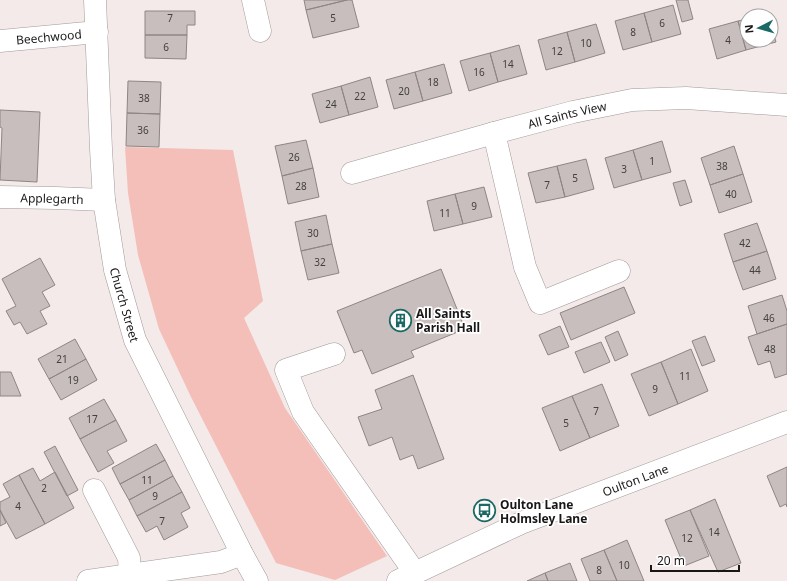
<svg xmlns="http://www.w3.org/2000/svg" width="787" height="581" viewBox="0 0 787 581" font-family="'Noto Sans',sans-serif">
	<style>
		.green { fill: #f4bfb8 }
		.building { fill: #c7bebd; stroke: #8e8685 }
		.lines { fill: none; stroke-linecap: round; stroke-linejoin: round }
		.minor-casing { stroke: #a19a98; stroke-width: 23 }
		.minor { stroke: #fff; stroke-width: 22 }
		.labels { text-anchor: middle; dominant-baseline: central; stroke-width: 3.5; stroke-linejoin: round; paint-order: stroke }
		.number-label { font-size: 10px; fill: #444040 }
		.street-label { font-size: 12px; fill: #191616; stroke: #fff }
		.poi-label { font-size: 12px; font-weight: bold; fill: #191616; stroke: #fff; text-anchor: start }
	</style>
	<rect width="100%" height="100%" fill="#f3eae9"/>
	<!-- green -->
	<path class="green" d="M 125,147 L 233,150 L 263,301 L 244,318 L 285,408 L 387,556 L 335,580 L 276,563 L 191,397 L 159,329 L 138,255 L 128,193 Z"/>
	<!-- building -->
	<path class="building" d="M 304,0 L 347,0 L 306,10 Z
		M 347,0 L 352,0 L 359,27 L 313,38 L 306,10 Z
		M 676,0 L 688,0 L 693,19 L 682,22 Z
		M 673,5 L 681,34 L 652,42 L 644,13 Z
		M 145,11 L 195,11 L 195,25 L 187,25 L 187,35 L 145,35 Z
		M 644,13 L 652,42 L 623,50 L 615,21 Z
		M 768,13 L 768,16 L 757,16 Z
		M 747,19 L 747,40 L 771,40 L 771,25 L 776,42 L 746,50 L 738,21 Z
		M 738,21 L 746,50 L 717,59 L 709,29 Z
		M 596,24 L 605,53 L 575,62 L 567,32 Z
		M 567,32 L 575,62 L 546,70 L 538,40 Z
		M 145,35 L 187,35 L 186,59 L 145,58 Z
		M 519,45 L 527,74 L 498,82 L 490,53 Z
		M 490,53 L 498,82 L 469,91 L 460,61 Z
		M 444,64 L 452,93 L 423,101 L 415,72 Z
		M 415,72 L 423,101 L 394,109 L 386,80 Z
		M 370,77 L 378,107 L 349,115 L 341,86 Z
		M 128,81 L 161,82 L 160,114 L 127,113 Z
		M 341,86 L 349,115 L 320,123 L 312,94 Z
		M 0,110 L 40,112 L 37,182 L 0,180 L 2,128 L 0,127 Z
		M 127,113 L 160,114 L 159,147 L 126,146 Z
		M 306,140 L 313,168 L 282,176 L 275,146 Z
		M 662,141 L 671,172 L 642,180 L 633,150 Z
		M 734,146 L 743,174 L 710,185 L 701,158 Z
		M 633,150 L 642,180 L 614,188 L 605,158 Z
		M 586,159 L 594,189 L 565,197 L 557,166 Z
		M 557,166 L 565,197 L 536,203 L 528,173 Z
		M 313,168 L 319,197 L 288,204 L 282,176 Z
		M 743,174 L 752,202 L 719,213 L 710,185 Z
		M 685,180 L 692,202 L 680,206 L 673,183 Z
		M 484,187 L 492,217 L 463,224 L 455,194 Z
		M 455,194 L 463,224 L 434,231 L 427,201 Z
		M 326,215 L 332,244 L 301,251 L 295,222 Z
		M 757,223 L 767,251 L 733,262 L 724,234 Z
		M 332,244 L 339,273 L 308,280 L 301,251 Z
		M 767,251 L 776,279 L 743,290 L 733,262 Z
		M 40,258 L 55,285 L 42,292 L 50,306 L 40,311 L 47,324 L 27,334 L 20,322 L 14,325 L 6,311 L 16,306 L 2,279 Z
		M 441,269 L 465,329 L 411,351 L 414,357 L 372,374 L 362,350 L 354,353 L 337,311 Z
		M 624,287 L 635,313 L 571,340 L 560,313 Z
		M 782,295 L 787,311 L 787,324 L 757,334 L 748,306 Z
		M 787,324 L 787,374 L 775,378 L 770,361 L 758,365 L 748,337 Z
		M 560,326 L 569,347 L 548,355 L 539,335 Z
		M 618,331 L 628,355 L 615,361 L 605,337 Z
		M 705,336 L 715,361 L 702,366 L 692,341 Z
		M 75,339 L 86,359 L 49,379 L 38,359 Z
		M 601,342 L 610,362 L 584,373 L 575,352 Z
		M 691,349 L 708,391 L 678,404 L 661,362 Z
		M 86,359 L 97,380 L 61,400 L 49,379 Z
		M 661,362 L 678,404 L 649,416 L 631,374 Z
		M 0,372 L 11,372 L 21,396 L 0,396 Z
		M 413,375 L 444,459 L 418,469 L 413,455 L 400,460 L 392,437 L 369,446 L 358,417 L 382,409 L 375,390 Z
		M 602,384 L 619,426 L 590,438 L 572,396 Z
		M 572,396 L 590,438 L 560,451 L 542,408 Z
		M 104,399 L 116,420 L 80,439 L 69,418 Z
		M 116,420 L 127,441 L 107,451 L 114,463 L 98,472 L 80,439 Z
		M 156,444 L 165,460 L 120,484 L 112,468 Z
		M 55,446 L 78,490 L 67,496 L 44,452 Z
		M 165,460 L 173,476 L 129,500 L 120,484 Z
		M 787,467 L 787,507 L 786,504 L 780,507 L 767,476 Z
		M 33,468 L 40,481 L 55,472 L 74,508 L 45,524 L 19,475 Z
		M 19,475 L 45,524 L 16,539 L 0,510 L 0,502 L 10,497 L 3,484 Z
		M 173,476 L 182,492 L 137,516 L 129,500 Z
		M 182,492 L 190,508 L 181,513 L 188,527 L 164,540 L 157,526 L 146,532 L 137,516 Z
		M 715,499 L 741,563 L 718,572 L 690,510 Z
		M 0,510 L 6,523 L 0,526 Z
		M 690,510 L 709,556 L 684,566 L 665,520 Z
		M 627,540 L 644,581 L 617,581 L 604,550 Z
		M 604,550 L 617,581 L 590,581 L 581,559 Z
		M 570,563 L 577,581 L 548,581 L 545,573 Z
		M 545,573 L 548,581 L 527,581 Z"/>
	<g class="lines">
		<defs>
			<g id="minor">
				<path id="s1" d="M 95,0 L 101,149 L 104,200 L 115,270 L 135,340 L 242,554 L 257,581"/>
				<path d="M 253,0 L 260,31"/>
				<path id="s2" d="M 0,41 L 97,32"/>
				<path d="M 494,133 L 525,267 L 540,303 L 619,271"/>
				<path id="s3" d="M 352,173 L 494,133 L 573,112 L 632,100 L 686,98 L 787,105"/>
				<path id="s4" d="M 0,197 L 56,198 L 104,200"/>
				<path d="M 334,354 L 286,370 L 303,412 L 415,573"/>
				<path d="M 94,490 L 129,558 L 130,575"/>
				<path d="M 88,581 L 221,562 L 242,554"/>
				<path id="s5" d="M 398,581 L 521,523 L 787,422"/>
			</g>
		</defs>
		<!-- minor casing -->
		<use href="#minor" class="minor-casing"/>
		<!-- minor -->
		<use href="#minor" class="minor"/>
	</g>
	<!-- icons -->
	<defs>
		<symbol id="building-ring" viewBox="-11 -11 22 22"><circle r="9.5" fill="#fff" stroke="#1b6865" stroke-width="1.5"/><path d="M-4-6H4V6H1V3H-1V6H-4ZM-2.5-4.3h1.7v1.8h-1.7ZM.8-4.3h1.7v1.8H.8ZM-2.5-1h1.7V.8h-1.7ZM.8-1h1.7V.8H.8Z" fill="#1b6865"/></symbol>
		<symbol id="bus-ring" viewBox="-11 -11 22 22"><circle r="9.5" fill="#fff" stroke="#1b6865" stroke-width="1.5"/><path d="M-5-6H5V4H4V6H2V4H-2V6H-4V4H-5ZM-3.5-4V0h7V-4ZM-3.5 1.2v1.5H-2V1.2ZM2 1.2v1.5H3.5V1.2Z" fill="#1b6865"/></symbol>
	</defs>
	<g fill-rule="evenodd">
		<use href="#building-ring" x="388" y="308" width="25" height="25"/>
		<use href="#bus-ring" x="472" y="498" width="25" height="25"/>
	</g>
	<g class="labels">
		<!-- number labels -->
		<g class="number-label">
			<text x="170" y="18">7</text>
			<text x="333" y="18">5</text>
			<text x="662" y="23">6</text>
			<text x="633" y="32">8</text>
			<text x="728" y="40">4</text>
			<text x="586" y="43">10</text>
			<text x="166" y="47">6</text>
			<text x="557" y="51">12</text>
			<text x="508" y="64">14</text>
			<text x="479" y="72">16</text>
			<text x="433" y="82">18</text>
			<text x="404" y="91">20</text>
			<text x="360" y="96">22</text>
			<text x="144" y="98">38</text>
			<text x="331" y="104">24</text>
			<text x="143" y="130">36</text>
			<text x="294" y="157">26</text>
			<text x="652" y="161">1</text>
			<text x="722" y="166">38</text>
			<text x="624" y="169">3</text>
			<text x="575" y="178">5</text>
			<text x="547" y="185">7</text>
			<text x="301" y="186">28</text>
			<text x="731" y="194">40</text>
			<text x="474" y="206">9</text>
			<text x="445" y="213">11</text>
			<text x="313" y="233">30</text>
			<text x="745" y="243">42</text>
			<text x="320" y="262">32</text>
			<text x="755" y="270">44</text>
			<text x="769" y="318">46</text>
			<text x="770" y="349">48</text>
			<text x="62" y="359">21</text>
			<text x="685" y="376">11</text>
			<text x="73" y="380">19</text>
			<text x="655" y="389">9</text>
			<text x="596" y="411">7</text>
			<text x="92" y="419">17</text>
			<text x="566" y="423">5</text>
			<text x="147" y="480">11</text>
			<text x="44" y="488">2</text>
			<text x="155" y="496">9</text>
			<text x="18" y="506">4</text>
			<text x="162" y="521">7</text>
			<text x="714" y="532">14</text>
			<text x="687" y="538">12</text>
			<text x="624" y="565">10</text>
			<text x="599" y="570">8</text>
		</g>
		<!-- street labels -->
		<g class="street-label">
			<text stroke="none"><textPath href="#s2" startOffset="49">Beechwood</textPath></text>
			<text stroke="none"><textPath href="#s3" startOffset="223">All Saints View</textPath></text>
			<text stroke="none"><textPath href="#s4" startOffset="52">Applegarth</textPath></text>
			<text stroke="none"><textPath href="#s1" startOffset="307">Church Street</textPath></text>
			<text stroke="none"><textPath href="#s5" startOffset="258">Oulton Lane</textPath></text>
		</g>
		<!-- poi labels -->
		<g class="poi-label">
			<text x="416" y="313">All Saints<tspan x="416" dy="14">Parish Hall</tspan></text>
			<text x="500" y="504">Oulton Lane<tspan x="500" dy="14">Holmsley Lane</tspan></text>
		</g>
	</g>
	<!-- north arrow -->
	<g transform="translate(759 28) rotate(264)"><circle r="19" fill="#ffffff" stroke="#a3a2a2"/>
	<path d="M0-3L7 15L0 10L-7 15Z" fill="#1b6865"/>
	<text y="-6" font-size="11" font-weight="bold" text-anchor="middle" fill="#191616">N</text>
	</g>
	<!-- scale -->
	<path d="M651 565v6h88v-6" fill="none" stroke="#191616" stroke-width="2"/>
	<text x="657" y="565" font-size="12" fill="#191616" stroke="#ffffff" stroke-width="3" paint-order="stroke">20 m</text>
</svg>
